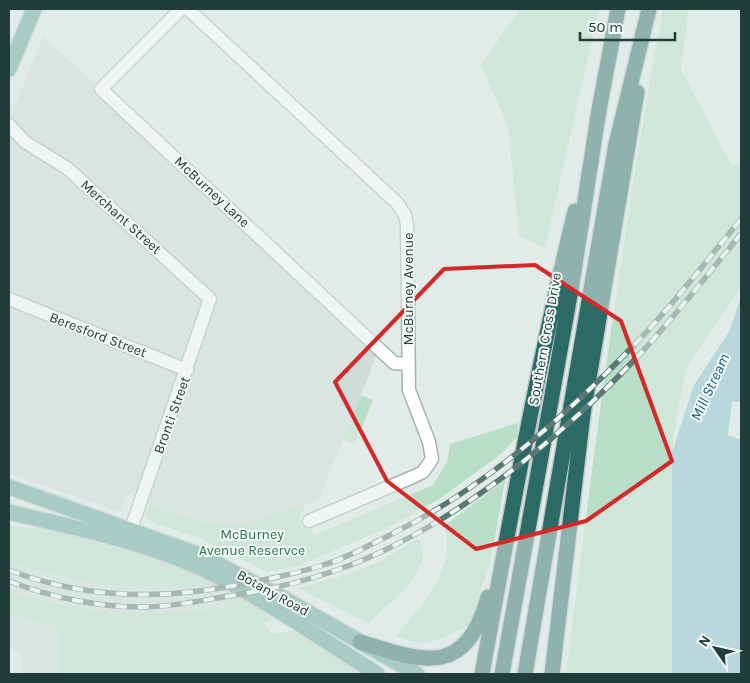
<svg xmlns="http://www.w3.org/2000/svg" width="750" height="683" viewBox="0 0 750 683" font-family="Karla,sans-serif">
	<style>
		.built { fill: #cfdcd7 }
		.green { fill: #b9dec7 }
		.water { fill: #86bfd3 }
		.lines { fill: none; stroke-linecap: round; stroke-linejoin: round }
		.street-casing { stroke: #a3b4b0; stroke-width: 15 }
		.primary-casing { stroke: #c1c9c8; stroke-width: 18 }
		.highway-casing { stroke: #c1c9c8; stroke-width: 18 }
		.street { stroke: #fff; stroke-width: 12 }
		.primary { stroke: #63a39a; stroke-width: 15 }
		.highway { stroke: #2b6a65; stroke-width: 15 }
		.rail-casing { stroke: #5b7974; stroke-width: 5.5 }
		.rail { stroke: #f1f8f6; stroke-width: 4; stroke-dasharray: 11; stroke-linecap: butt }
		.marked { fill: none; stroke: #d62828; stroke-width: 4; stroke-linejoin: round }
		.labels { text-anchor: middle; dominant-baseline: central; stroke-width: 4; stroke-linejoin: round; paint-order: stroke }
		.street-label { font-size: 14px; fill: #203d39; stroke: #f1f8f6 }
		.park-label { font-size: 14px; fill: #29764f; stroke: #f1f8f6 }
		.water-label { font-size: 15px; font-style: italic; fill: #18607b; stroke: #f1f8f6 }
	</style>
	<rect width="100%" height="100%" fill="#e1ece8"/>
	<!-- built -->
	<path class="built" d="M 43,37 L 101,89 L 377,354 L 319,500 L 240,525 L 215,525 L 153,507 L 150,502 L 127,494 L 120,512 L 9,473 L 9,119 Z
		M 9,563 L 183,587 L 203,585 L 239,601 L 224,608 L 160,614 L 102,611 L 56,604 L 15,594 L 9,590 Z
		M 9,613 L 58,627 L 58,674 L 22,674 L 22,654 L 9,647 Z"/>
	<!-- green -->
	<path class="green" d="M 520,9 L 599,9 L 545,248 L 519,236 L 508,126 L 481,65 Z
		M 663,9 L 689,9 L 681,69 L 732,166 L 741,163 L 741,287 L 687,366 L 673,437 L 673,674 L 566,674 C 594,452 622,229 663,9 Z
		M 361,395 L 373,400 L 355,445 L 342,440 Z
		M 518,423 L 517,437 L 500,455 L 439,499 L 387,528 L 298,566 L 267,572 L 199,538 L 149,521 L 146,514 L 150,502 L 153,507 L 215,525 L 240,525 L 303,505 L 305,509 C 299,514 299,520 302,526 L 312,531 L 314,535 L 433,485 L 447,462 L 450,444 Z
		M 505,480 L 490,565 L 468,626 C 440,638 426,651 396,636 C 416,611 445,583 447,549 C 448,542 445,533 444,526 Z
		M 9,526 L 52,530 L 189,568 L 278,617 L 263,623 L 272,634 L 298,630 L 362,674 L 58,674 L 58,627 L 9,613 L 9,590 C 19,597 32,598 45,601 C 106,616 162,614 224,608 L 227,601 L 237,601 L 203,585 L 183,587 L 103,585 L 12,564 L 9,563 Z
		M 419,538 C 421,545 424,553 422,561 C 415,585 386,606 368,623 L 298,588 L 336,578 L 377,563 Z"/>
	<!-- water -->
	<path class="water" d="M 741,297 L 741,402 L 732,402 L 728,435 L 741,440 L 741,674 L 672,674 L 672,452 L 694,385 L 729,332 Z"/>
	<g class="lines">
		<defs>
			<path id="street" d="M 181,9 L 101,89 L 394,363 L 408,364
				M 188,9 L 397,203 L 405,215 L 407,225 L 409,390 L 429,442 L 432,459 L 423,472 L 415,476 L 309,521
				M 9,125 L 25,142 L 67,168 L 210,299 L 131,529
				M 9,299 L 187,370"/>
			<path id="primary" d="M 9,69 L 34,9
				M 9,487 L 200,555 L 283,598 L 417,674
				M 9,512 C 74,528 144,541 205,570 C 266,599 321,639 377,674"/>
			<path id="highway" d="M 360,642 C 424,662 465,678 488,597
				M 482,674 C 510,519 538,364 575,211
				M 502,674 L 572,284 L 599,110 L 618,9
				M 525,674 L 616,144 L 649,9
				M 552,674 L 583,414 L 637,92"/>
		</defs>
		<!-- street casing -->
		<use href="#street" class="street-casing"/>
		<!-- primary casing -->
		<use href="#primary" class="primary-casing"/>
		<!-- highway casing -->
		<use href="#highway" class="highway-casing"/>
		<!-- street -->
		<use href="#street" class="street"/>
		<!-- primary -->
		<use href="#primary" class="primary"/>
		<!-- highway -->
		<use href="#highway" class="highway"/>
		<defs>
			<path id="rail" d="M 9,570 C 81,598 157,600 232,586 C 264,580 296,574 326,564 C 348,558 369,545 390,535 C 483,489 565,417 637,342 C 674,304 707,260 741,219
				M 9,581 C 52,598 102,608 149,607 C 174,606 199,601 223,597 C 262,591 300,583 337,570 C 448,531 560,439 640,354 C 675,316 708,274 741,234"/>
		</defs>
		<!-- rail casing -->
		<use href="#rail" class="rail-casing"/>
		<!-- rail -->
		<use href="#rail" class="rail"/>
	</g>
	<!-- marked area -->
	<path d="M0 0H750V683H0ZM 535,265 L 621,321 L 672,461 L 586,521 L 476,549 L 387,481 L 335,382 L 444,269 Z" fill="#e1ece8" fill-opacity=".55" fill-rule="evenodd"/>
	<path class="marked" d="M 535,265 L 621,321 L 672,461 L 586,521 L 476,549 L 387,481 L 335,382 L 444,269 Z"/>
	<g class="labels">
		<!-- street labels -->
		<g class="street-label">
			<text transform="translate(212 192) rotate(43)">McBurney Lane</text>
			<text transform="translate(121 217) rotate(42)">Merchant Street</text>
			<text transform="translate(408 289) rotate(-90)">McBurney Avenue</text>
			<text transform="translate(98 335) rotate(21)">Beresford Street</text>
			<text transform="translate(545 339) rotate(-80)">Southern Cross Drive</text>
			<text transform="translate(172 415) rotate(-70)">Bronti Street</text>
			<text transform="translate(273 593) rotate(29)">Botany Road</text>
		</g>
		<!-- park labels -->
		<g class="park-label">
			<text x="252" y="534">McBurney<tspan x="252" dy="16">Avenue Reservce</tspan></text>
		</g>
		<!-- water labels -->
		<g class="water-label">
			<text transform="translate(710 387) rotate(-65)">Mill Stream</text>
		</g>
	</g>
	<!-- border -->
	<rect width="750" height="683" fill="none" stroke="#203d39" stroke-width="20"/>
	<!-- north arrow -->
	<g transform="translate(715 648) rotate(304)" stroke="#f1f8f6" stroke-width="4" paint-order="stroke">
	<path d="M0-4L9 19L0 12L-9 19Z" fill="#203d39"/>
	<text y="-8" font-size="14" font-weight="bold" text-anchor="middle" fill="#203d39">N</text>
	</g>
	<!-- scale -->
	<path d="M580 32v8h95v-8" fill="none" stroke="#203d39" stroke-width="2.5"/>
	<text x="588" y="32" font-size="15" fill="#203d39" stroke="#f1f8f6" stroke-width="4" paint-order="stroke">50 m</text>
</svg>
